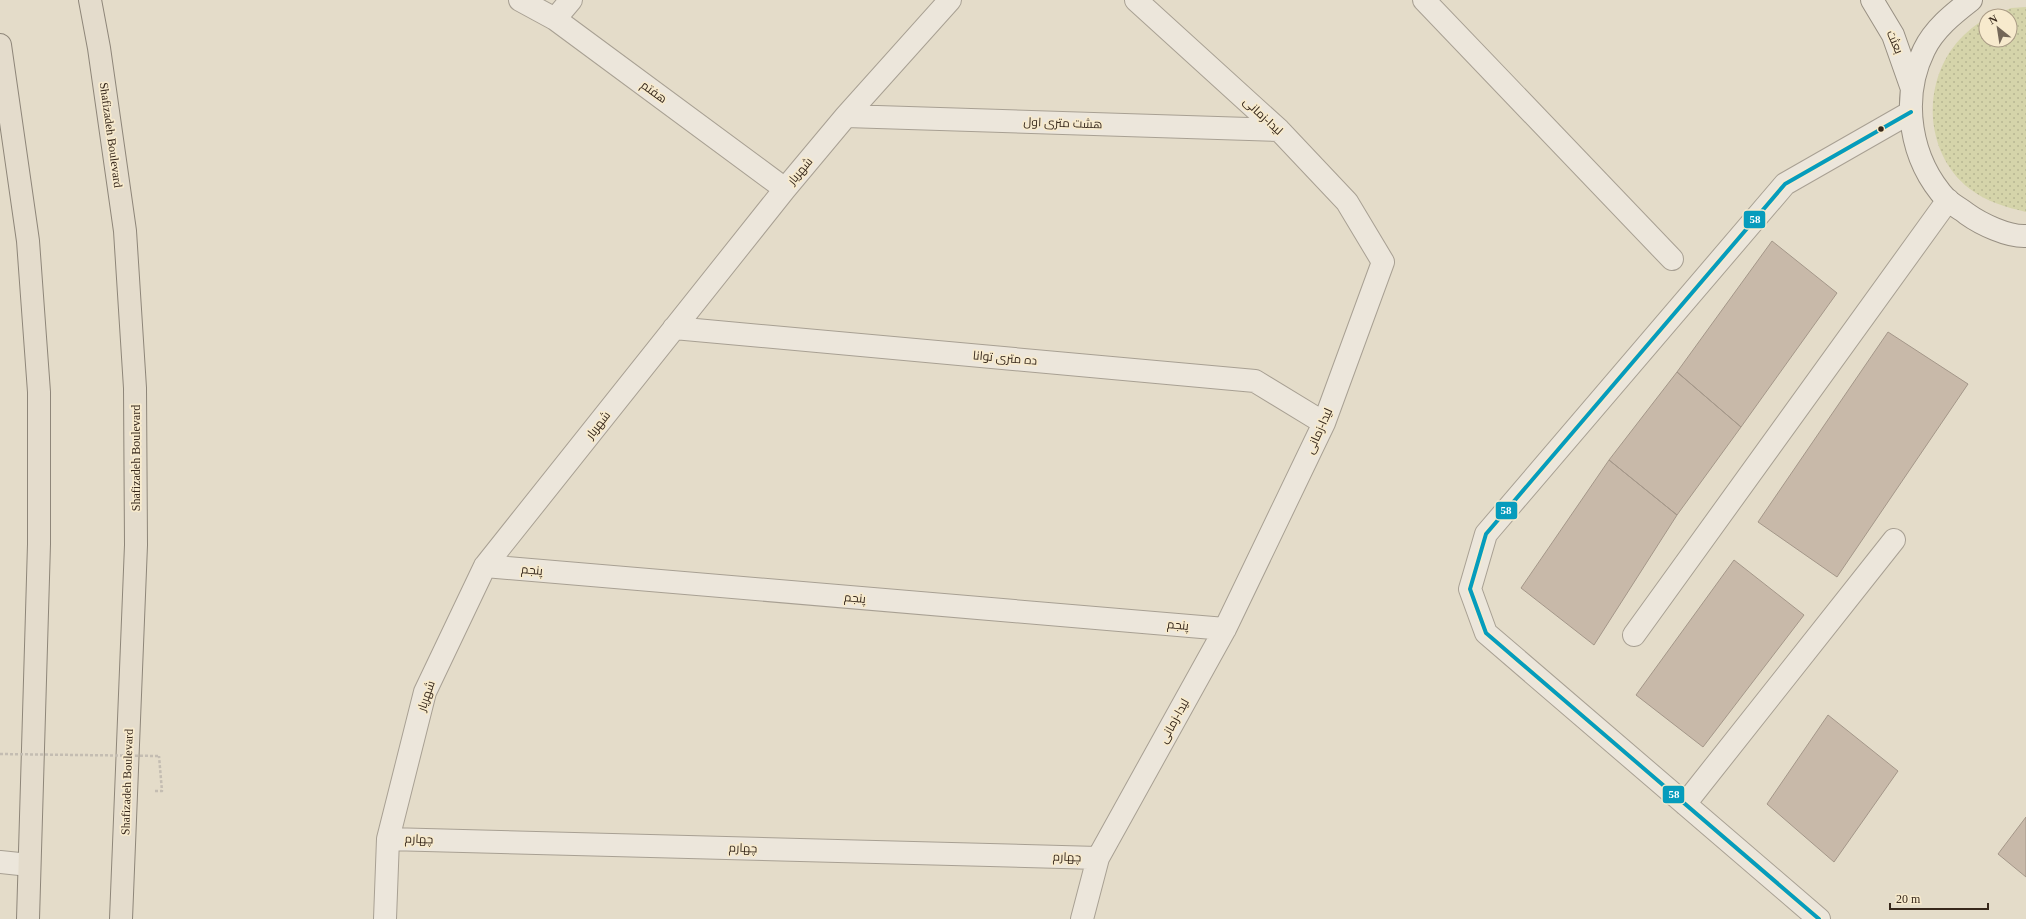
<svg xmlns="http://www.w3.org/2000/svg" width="2026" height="919" viewBox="0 0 2026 919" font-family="'Times New Roman',Cairo,serif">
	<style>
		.grass { fill: url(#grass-dots) }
		.building { fill: #c8b9a9; stroke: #a49789 }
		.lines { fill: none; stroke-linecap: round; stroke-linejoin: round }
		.street-casing { stroke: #a8a093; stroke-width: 24 }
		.secondary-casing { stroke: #989083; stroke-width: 24 }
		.primary-casing { stroke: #8e8679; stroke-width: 24 }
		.path { stroke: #c4bdb2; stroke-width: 2.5; stroke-dasharray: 3 2; stroke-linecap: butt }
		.street { stroke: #ece6db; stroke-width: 22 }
		.secondary { stroke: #ece6db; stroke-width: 22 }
		.primary { stroke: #e4dccc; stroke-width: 22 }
		.path-bridge { stroke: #c4bdb2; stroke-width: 2.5; stroke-dasharray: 3 2; stroke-linecap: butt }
		.bus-1-casing { stroke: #f7eacd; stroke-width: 7 }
		.bus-1 { stroke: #069cbc; stroke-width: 4 }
		.bus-dot { fill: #37281b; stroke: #f7eacd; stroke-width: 1.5 }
		.labels { text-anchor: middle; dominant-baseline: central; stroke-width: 3.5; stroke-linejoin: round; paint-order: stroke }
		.street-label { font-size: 12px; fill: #37281b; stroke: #f7eacd }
		.line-badge { stroke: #f7eacd; stroke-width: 1.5 }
		.badge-label { font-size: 11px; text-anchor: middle; font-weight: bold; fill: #fff }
	</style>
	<defs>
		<pattern id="grass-dots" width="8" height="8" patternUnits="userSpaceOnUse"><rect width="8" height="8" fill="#d5d4aa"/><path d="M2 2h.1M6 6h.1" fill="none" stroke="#b7b692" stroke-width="1.8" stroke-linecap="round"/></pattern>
	</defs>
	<rect width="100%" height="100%" fill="#e4dcc9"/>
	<!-- grass -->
	<path class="grass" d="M 2026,7 L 2026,212 C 2006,207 1987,202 1970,189 C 1922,152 1921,76 1964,35 C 1971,29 1977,23 1986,19 L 1986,40 L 2010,40 L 2010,16 L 1993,16 L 2011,8 Z"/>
	<!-- building -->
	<path class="building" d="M 1772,241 L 1837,293 L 1741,427 L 1677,372 Z
		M 1888,332 L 1968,384 L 1837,577 L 1758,522 Z
		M 1677,372 L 1741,427 L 1677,515 L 1609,460 Z
		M 1609,460 L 1677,515 L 1594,645 L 1521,588 Z
		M 1734,560 L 1804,615 L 1703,747 L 1636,695 Z
		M 1828,715 L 1898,771 L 1834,862 L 1767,804 Z
		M 2026,817 L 2026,877 L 1998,854 Z"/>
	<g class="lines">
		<defs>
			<path id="street" d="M 520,0 L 555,19 L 785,189
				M 1424,0 L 1672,259
				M 555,19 L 571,0
				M 846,116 L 1279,130
				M 674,328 L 1255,381 L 1324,423
				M 485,566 L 1225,629
				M 1634,635 L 1948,200
				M 1685,804 L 1894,540
				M 388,839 L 1098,858
				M 0,862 L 29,865
				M 385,919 L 388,839 L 425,692 L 485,566 L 785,189 L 846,116 L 950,0
				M 1082,919 L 1098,858 L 1225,629 L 1324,423 L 1383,262 L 1347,202 L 1279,130 L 1136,0
				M 1819,919 L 1486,633 L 1470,589 L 1486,534 L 1785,184 L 1911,112"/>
			<path id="secondary" d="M 1872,0 L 1893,35 L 1911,86
				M 1971,0 C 1953,14 1934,29 1924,50 C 1900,99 1910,160 1947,200 C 1953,205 1961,209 1967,214 C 1981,224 2008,237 2026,236"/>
			<path id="primary" d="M 90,0 L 99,48 L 125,231 L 135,388 L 136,545 L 121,919
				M 0,45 L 28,241 L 39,392 L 39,544 L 28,919"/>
		</defs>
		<!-- street casing -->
		<use href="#street" class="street-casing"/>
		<!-- secondary casing -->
		<use href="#secondary" class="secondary-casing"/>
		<!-- primary casing -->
		<use href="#primary" class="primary-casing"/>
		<!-- path -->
		<path class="path" d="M 155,791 L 162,791 L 159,756"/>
		<!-- street -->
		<use href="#street" class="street"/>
		<!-- secondary -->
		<use href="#secondary" class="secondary"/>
		<!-- primary -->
		<use href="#primary" class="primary"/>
		<!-- path-bridge -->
		<path class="path-bridge" d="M 0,754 L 159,756"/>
		<defs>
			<path id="bus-1" d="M 1819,919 L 1486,633 L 1470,589 L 1486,534 L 1785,184 L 1911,112"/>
		</defs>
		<!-- bus-1 casing -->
		<use href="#bus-1" class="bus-1-casing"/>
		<!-- bus-1 -->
		<use href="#bus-1" class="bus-1"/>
	</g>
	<!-- markers -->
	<circle class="bus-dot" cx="1881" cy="129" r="3.5"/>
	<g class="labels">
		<!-- street labels -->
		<g class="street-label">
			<text transform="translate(1895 42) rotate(67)">بعثت</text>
			<text transform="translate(654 92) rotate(36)">هفتم</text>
			<text transform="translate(1263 116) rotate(43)">لیدا-زمانی</text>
			<text transform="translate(1063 123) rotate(2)">هشت متری اول</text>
			<text transform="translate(111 135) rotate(82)">Shafizadeh Boulevard</text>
			<text transform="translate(800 171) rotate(-50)">شهریار</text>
			<text transform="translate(1005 358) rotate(5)">ده متری توانا</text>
			<text transform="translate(598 425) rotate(-52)">شهریار</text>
			<text transform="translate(1319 431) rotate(-66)">لیدا-زمانی</text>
			<text transform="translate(136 458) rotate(-90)">Shafizadeh Boulevard</text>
			<text transform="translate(532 570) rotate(5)">پنجم</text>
			<text transform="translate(855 598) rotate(5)">پنجم</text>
			<text transform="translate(1178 625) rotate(5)">پنجم</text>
			<text transform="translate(426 696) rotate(-71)">شهریار</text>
			<text transform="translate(1174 721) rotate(-61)">لیدا-زمانی</text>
			<text transform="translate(127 782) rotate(-88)">Shafizadeh Boulevard</text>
			<text transform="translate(419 839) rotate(2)">چهارم</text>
			<text transform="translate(743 848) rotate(2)">چهارم</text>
			<text transform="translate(1067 857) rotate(2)">چهارم</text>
		</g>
	</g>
	<g class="line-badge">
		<rect x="1743" y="210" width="23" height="19" rx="4" fill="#069cbc"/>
		<rect x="1495" y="501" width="23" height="19" rx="4" fill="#069cbc"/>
		<rect x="1662" y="785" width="23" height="19" rx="4" fill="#069cbc"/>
	</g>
	<g class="badge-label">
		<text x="1755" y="223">58</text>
		<text x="1506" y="514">58</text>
		<text x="1674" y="798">58</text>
	</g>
	<!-- north arrow -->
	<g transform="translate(1998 28) rotate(330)"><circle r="19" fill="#f7eacd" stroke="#aa9c86"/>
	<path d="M0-3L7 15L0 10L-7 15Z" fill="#746758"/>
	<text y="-6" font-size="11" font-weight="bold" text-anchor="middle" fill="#37281b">N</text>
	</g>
	<!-- scale -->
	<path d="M1890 903v6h98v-6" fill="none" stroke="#37281b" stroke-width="2"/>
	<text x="1896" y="903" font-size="12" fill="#37281b" stroke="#f7eacd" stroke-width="3" paint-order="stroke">20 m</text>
</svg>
